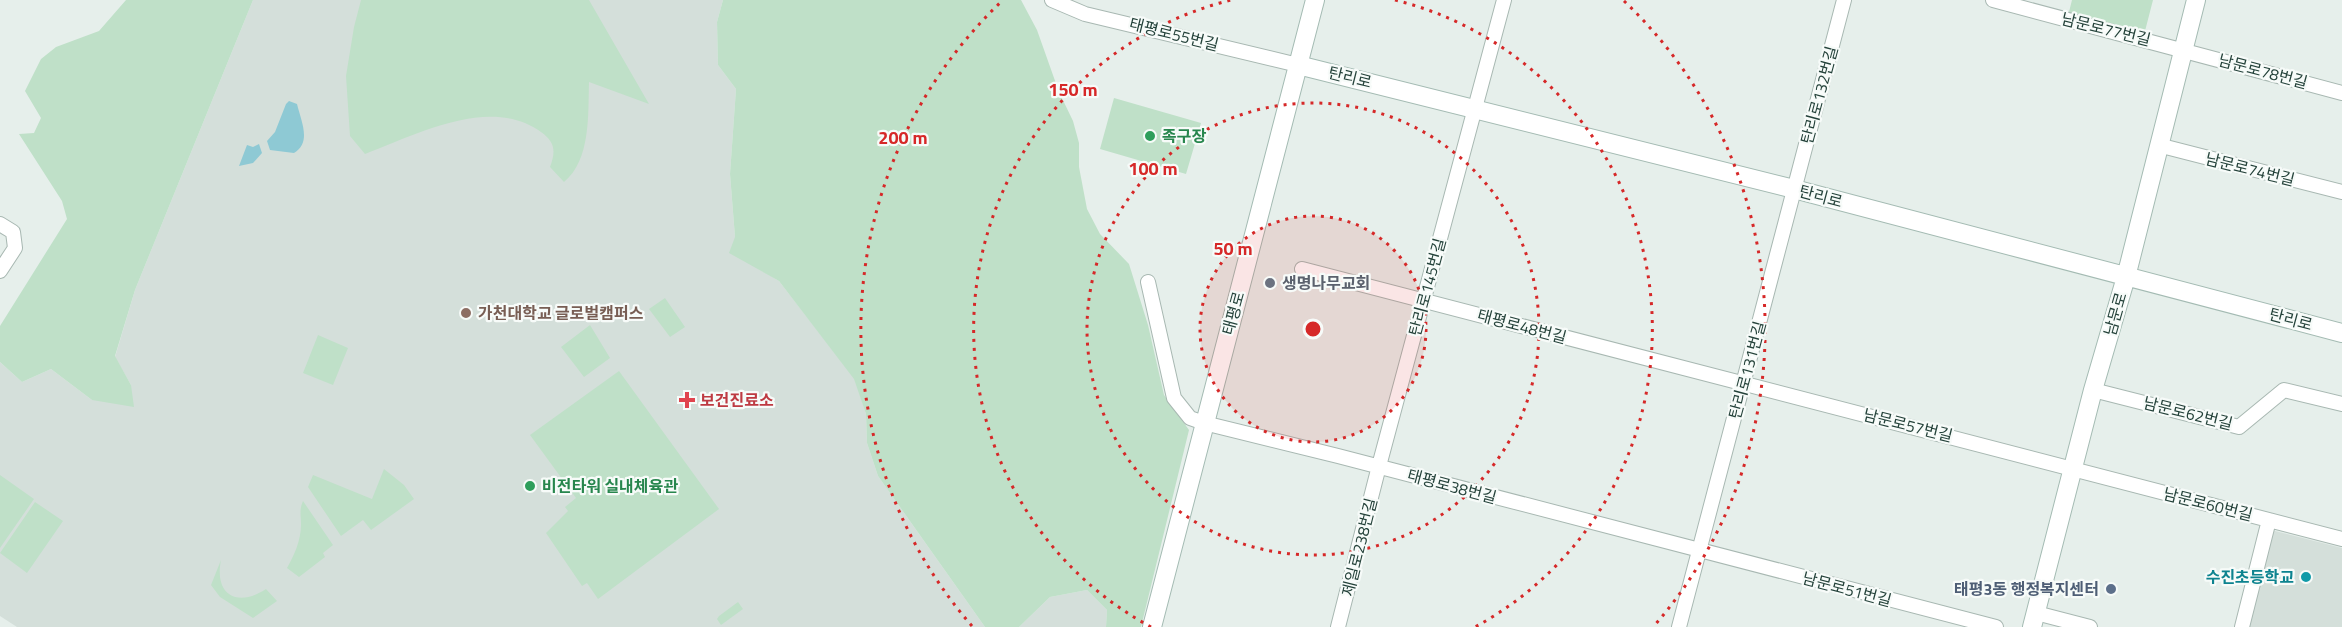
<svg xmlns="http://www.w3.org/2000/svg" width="2342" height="627" viewBox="0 0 2342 627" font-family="'Titillium Web','Noto Sans KR',sans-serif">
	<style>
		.built { fill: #d4dfda }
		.green { fill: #bfe0c8 }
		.water { fill: #8ec9d4 }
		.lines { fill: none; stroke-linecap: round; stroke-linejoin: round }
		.street-casing { stroke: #a8b8b2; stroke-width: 16 }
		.secondary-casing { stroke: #a4bbb3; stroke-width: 20 }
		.street { stroke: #fff; stroke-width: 14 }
		.secondary { stroke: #fff; stroke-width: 18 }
		.ring { fill: none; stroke: #d62828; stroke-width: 3; stroke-dasharray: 3 6 }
		.leisure-dot { fill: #2e9e5b; stroke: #f7fbf9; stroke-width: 2 }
		.worship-dot { fill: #6b7280; stroke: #f7fbf9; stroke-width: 2 }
		.education-dot { fill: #8d6e63; stroke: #f7fbf9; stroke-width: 2 }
		.health-dot { fill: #e0444e; stroke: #f7fbf9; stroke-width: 2 }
		.culture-dot { fill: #0f9aa8; stroke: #f7fbf9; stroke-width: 2 }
		.service-dot { fill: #5c6f8a; stroke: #f7fbf9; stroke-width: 2 }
		.labels { text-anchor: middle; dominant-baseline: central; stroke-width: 4.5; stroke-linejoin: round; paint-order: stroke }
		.street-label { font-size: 16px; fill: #24423a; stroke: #f7fbf9 }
		.leisure-label { font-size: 16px; font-weight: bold; fill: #27864d; stroke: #f7fbf9; text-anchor: start }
		.worship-label { font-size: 16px; font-weight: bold; fill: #5b616d; stroke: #f7fbf9; text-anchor: start }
		.education-label { font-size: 16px; font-weight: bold; fill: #785e54; stroke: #f7fbf9; text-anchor: start }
		.health-label { font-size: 16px; font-weight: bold; fill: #be3a42; stroke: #f7fbf9; text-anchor: start }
		.culture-label { font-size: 16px; font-weight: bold; fill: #0d838f; stroke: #f7fbf9; text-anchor: end }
		.service-label { font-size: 16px; font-weight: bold; fill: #4e5e75; stroke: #f7fbf9; text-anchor: end }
		.centre { fill: #d62828; stroke: #f7fbf9; stroke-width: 3 }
		.ring-label { font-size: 18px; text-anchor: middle; font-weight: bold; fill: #d62828; stroke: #f7fbf9; stroke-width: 4.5; stroke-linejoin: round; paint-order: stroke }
	</style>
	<rect width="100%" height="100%" fill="#e6efeb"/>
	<!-- built -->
	<path class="built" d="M 253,0 L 723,0 L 717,22 L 718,65 L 736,89 L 730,174 L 735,237 L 759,269 L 779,281 L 855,379 L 866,414 L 867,443 L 878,476 L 985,627 L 17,627 L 0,616 L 0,362 L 22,382 L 51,369 L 92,400 L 131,385 L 115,357 L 135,290 Z
		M 2271,530 L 2342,548 L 2342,627 L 2246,627 Z
		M 1087,590 L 1107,610 L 1106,627 L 1019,627 L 1050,597 Z"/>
	<!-- green -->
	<path class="green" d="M 126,0 L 253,0 L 135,290 L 115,356 L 131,385 L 134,407 L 92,400 L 51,369 L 22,382 L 0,362 L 0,326 L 67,219 L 62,201 L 19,134 L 34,133 L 41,118 L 25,91 L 41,59 L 56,47 L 99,31 Z
		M 361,0 L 589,0 L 649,104 L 589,82 C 588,114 591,160 564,182 L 550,167 C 556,151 555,142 541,132 C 490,95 416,135 365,154 L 350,136 L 346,76 L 354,27 Z
		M 723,0 L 1021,0 L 1037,30 L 1059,92 L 1073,121 L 1079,143 L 1079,167 L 1087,209 L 1100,234 L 1129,264 L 1148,325 L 1164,395 L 1189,430 L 1141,627 L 1106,627 L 1107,610 L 1087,590 L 1050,597 L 1019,627 L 985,627 L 878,476 L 867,443 L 866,414 L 854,379 L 779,281 L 729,253 L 735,237 L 730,174 L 736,89 L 718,65 L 717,22 Z
		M 2072,0 L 2153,0 L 2144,35 L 2068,16 Z
		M 1114,98 L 1201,123 L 1186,174 L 1100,149 Z
		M 665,298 L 685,327 L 670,337 L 649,309 Z
		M 590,325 L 610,358 L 584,377 L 561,347 Z
		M 318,335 L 348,348 L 333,385 L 303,373 Z
		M 619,371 L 719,509 L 598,599 L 587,583 L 582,586 L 546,533 L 568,511 L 565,507 L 576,498 L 530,435 Z
		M 384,469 L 404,485 L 414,499 L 371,530 L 363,520 L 341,536 L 308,487 L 313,475 L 372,499 Z
		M 0,475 L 34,499 L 0,548 Z
		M 303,501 L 333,545 L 323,553 L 325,557 L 299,577 L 287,568 C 294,556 301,540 301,525 C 301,515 299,510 303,501 Z
		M 35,502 L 63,521 L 27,573 L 0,553 Z
		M 221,560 C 214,595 237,608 266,589 L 277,601 L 253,618 L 220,597 L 211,585 Z
		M 738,602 L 743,609 L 721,625 L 717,619 L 719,616 Z"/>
	<!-- water -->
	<path class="water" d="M 289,101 L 297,104 C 301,121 312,142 294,153 L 270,150 L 267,141 L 275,132 L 286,104 Z
		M 259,144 L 262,153 L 253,163 L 239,166 L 247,145 L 253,147 Z"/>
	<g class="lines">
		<defs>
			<path id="street" d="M 1052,0 L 1085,14 L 1298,65
				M 1993,0 L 2342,93
				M 2158,145 L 2342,192
				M 0,224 L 13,232 L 15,248 L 0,271
				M 1302,269 L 2342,539
				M 1148,282 L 1174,398 L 1190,418 L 1204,423 L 1338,456 L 1996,627
				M 2093,390 L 2239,427 L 2284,390 L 2342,404
				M 2036,613 L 2090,627
				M 1338,627 L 1379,466 L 1504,0
				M 1679,627 L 1844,0
				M 2242,627 L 2269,520"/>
			<path id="secondary" d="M 1298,65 L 1794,189 L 2342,333
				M 1152,627 L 1315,0
				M 2032,627 L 2093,390 L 2126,277 L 2196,0"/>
		</defs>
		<!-- street casing -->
		<use href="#street" class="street-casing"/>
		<!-- secondary casing -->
		<use href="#secondary" class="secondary-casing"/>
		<!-- street -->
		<use href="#street" class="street"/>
		<!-- secondary -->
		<use href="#secondary" class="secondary"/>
	</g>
	<!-- distance rings -->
	<circle cx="1313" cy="329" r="113" fill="#d62828" fill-opacity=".12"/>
	<g class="ring">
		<circle cx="1313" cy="329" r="113"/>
		<circle cx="1313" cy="329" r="226"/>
		<path d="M1151 627A339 339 0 0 1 1231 0M1395 0A339 339 0 0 1 1475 627"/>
		<path d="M972 626A452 452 0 0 1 1002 1M1624 1A452 452 0 0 1 1654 626"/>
	</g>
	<!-- markers -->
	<g class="leisure-dot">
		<circle cx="1150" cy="136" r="6"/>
		<circle cx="530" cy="486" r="6"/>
	</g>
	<circle class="worship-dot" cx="1270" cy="283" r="6"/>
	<circle class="education-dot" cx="466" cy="313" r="6"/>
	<path class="health-dot" d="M684 391h6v6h6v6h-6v6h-6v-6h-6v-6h6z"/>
	<circle class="culture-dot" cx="2306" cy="577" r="6"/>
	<circle class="service-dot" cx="2111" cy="589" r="6"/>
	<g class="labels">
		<!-- street labels -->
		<g class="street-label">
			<text transform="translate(2106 29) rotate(14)">남문로77번길</text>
			<text transform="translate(1174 34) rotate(14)">태평로55번길</text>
			<text transform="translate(2263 71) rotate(15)">남문로78번길</text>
			<text transform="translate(1350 77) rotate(14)">탄리로</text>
			<text transform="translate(1819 95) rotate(-75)">탄리로132번길</text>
			<text transform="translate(2250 169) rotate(14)">남문로74번길</text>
			<text transform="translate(1821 196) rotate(15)">탄리로</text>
			<text transform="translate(1427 287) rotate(-75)">탄리로145번길</text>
			<text transform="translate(1233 313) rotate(-75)">태평로</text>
			<text transform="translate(2115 314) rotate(-74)">남문로</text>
			<text transform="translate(2291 319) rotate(15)">탄리로</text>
			<text transform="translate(1522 326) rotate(15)">태평로48번길</text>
			<text transform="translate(1747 370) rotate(-75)">탄리로131번길</text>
			<text transform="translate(2188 413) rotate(14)">남문로62번길</text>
			<text transform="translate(1908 425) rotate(14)">남문로57번길</text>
			<text transform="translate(1452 486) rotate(15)">태평로38번길</text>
			<text transform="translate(2208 504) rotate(14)">남문로60번길</text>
			<text transform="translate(1359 547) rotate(-76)">제일로238번길</text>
			<text transform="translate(1847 589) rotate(15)">남문로51번길</text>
		</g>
		<!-- leisure labels -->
		<g class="leisure-label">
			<text x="1162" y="136">족구장</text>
			<text x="542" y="486">비전타워 실내체육관</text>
		</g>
		<!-- worship labels -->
		<g class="worship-label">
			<text x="1282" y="283">생명나무교회</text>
		</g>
		<!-- education labels -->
		<g class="education-label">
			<text x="478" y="313">가천대학교 글로벌캠퍼스</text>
		</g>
		<!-- health labels -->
		<g class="health-label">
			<text x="700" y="400">보건진료소</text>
		</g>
		<!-- culture labels -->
		<g class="culture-label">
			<text x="2294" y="577">수진초등학교</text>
		</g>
		<!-- service labels -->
		<g class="service-label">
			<text x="2099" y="589">태평3동 행정복지센터</text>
		</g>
	</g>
	<circle cx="1313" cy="329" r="9" class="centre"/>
	<g class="ring-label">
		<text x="1073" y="96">150 m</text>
		<text x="903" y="144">200 m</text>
		<text x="1153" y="175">100 m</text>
		<text x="1233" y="255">50 m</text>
	</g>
</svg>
